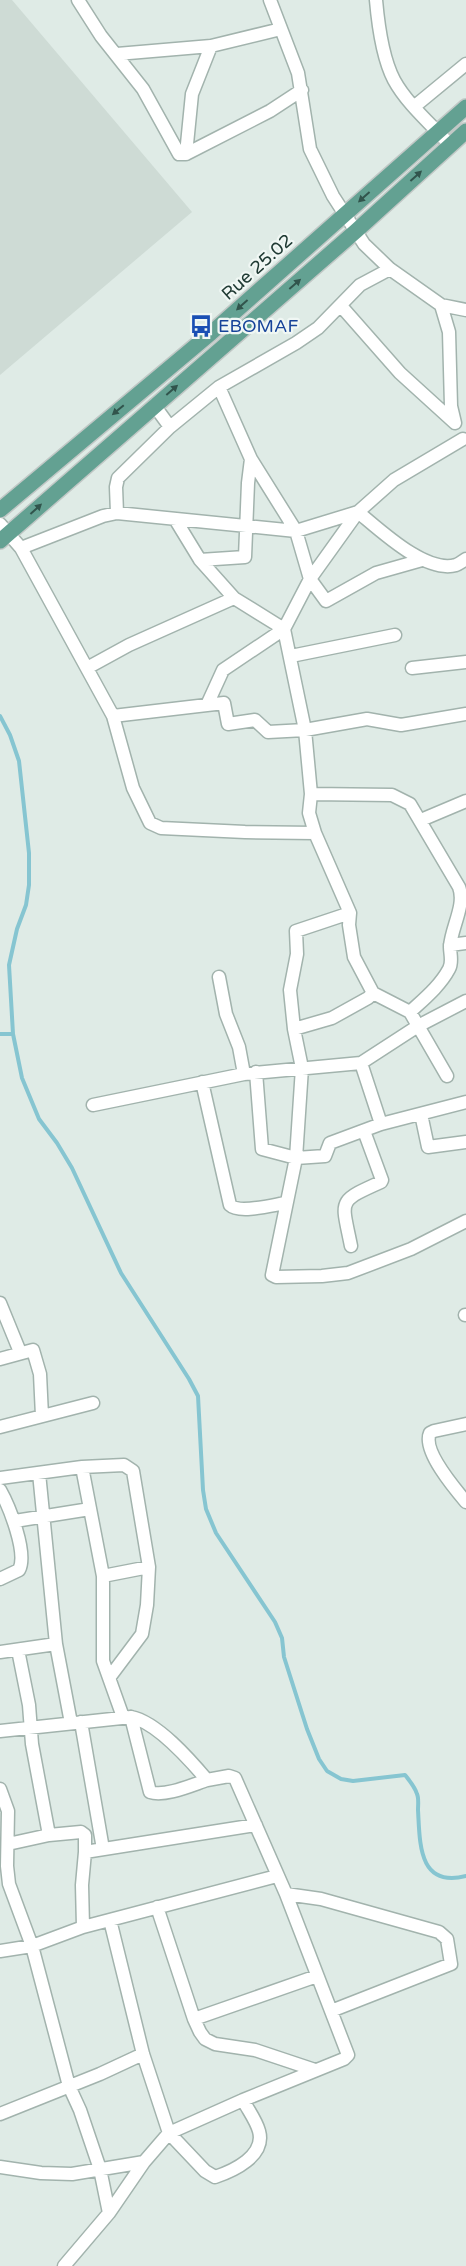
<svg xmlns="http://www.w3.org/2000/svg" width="466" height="2266" viewBox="0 0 466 2266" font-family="'Varela Round',sans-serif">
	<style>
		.built { fill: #cedbd5 }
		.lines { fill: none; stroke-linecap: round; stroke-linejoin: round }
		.stream { stroke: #86c5d1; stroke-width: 4 }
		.minor-casing { stroke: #a2b3ad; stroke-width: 15 }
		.major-casing { stroke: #c1c8c6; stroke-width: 18 }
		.minor { stroke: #fff; stroke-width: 12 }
		.major { stroke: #63a192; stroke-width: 15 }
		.oneway { fill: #31544c }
		.labels { text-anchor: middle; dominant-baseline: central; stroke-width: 4.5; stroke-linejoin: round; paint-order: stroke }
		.street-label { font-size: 18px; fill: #203b34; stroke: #f0f7f4 }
		.transit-label { font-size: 18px; fill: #164399; stroke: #f0f7f4; text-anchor: start }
	</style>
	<rect width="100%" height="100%" fill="#dfebe6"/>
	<!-- built -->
	<path class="built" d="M 0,0 L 12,0 L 192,212 L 0,375 Z"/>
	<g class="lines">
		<!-- stream -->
		<path class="stream" d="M 0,716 L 10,735 L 19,761 L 29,853 L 29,885 L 26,905 L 17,929 L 9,965 L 13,1034 L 22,1078 L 39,1119 L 57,1143 L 72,1168 L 121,1273 L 189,1379 L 198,1396 L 203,1490 L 206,1509 L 216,1533 L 275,1622 L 282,1638 L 284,1657 L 307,1729 L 319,1759 L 327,1771 L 341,1779 L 353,1781 L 405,1775 C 409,1780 415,1787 417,1794 C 419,1798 418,1805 418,1810 C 420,1843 418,1888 466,1876
			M 0,1034 L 13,1034"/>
		<defs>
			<path id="minor" d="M 78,0 L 101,36 L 143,89 L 179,154 L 186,154 L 270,111 L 302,90
				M 270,0 L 298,73 L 310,149 L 333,196 L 364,244 L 390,269 L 441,305 L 466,310
				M 376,0 C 378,23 383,59 394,80 C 407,104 432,125 450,145
				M 117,54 L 211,46 L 281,29
				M 415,106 L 466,64
				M 186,154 L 192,94 L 211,46
				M 441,305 L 449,332 L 451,406 L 455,423
				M 341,306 L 400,373 L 455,423
				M 219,387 L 251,459 L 296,531 L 310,579 L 326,601 L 376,573 L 422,560
				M 154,405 L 170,427
				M 358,512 C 380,530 426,574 456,565 C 459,564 463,561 466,559
				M 117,513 L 116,487 L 118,478 L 170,427 L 219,387 L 296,343 L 318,328 L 360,285 L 390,269
				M 175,519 L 200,560 L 234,598 L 284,629 L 305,730 L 311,794 L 309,813 L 315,833 L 350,913 L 349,925 L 354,957 L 373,993 L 410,1012 L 447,1076
				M 0,524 L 21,548 L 113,716 L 133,788 L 150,823 L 161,828 L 245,832 L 315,833
				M 21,548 L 103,516 L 117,513 L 296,531 L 358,512
				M 200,560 L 245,557 L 248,483 L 251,459
				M 291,656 L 395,635
				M 87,668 L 129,645 L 234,598
				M 412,668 L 466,662
				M 207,705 L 223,670 L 284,629 L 310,579 L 358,512 L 394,480 L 463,439
				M 113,716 L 224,703 L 228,724 L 255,720 L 268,732 L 305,730 L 367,719 L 401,725 L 466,714
				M 311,794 L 392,795 L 410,804 L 459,887 C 466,905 451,928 450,947 C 450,954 453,962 449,969 C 440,986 424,999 410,1012
				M 421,820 L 466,801
				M 350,913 L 296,931 L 297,954 L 290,990 L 294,1029 L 302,1068 L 296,1158 L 272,1275 L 276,1277 L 322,1276 L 348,1273 L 411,1249 L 466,1221
				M 450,945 L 466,943
				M 219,977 L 226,1014 L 239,1047 L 244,1074
				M 294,1029 L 332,1018 L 368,998 L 373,993
				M 361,1063 L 381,1124
				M 256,1072 L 262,1149 L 296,1158 L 325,1156 L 330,1143 L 381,1124 L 466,1102
				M 202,1082 L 230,1205 C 239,1214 273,1205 286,1203
				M 93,1105 L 244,1074 L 361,1063 L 418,1026 L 466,1001
				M 421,1114 L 428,1147 L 466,1142
				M 351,1246 C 342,1200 336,1202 381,1182 L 382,1180 L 364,1131
				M 0,1303 L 20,1352
				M 465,1315 L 466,1315
				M 0,1359 L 33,1350 L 40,1374 L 42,1416
				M 466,1424 L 434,1431 L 430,1433 C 422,1450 455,1489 466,1502
				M 0,1427 L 93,1403
				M 82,1467 L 103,1576 L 103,1661 L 123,1717
				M 39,1473 L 56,1644 L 71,1723
				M 0,1478 L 82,1467 L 124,1465 L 133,1471 L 149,1567 L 147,1605 L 142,1634 L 109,1678
				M 0,1490 C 9,1506 28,1553 19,1570 L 0,1579
				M 15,1521 L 90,1509
				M 103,1576 L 149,1567
				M 18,1650 L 29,1705 L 32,1744 L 49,1835
				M 0,1652 L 56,1644
				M 131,1717 L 150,1792 C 165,1797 192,1785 207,1780
				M 81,1722 L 103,1849
				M 0,1731 L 131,1717 C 157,1722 190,1760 207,1780 L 229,1776 L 235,1778 L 286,1894 L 348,2055 L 344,2059 L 243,2100 L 169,2133 L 144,2162 L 109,2213 L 64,2266
				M 0,1789 L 8,1811 L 7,1866 L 9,1884 L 32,1946 L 69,2086 L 80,2110 L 100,2169 L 109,2213
				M 8,1844 L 49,1835 L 81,1832 L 85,1835 L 85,1852
				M 286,1894 L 321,1899 L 439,1932 L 447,1939 L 451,1964 L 331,2011
				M 157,1907 L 194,2019 L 200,2032 L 205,2039 L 215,2044 L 255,2050 L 315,2070
				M 110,1920 L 143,2054 L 169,2133 L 205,2171 L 215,2177 C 233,2171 266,2156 259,2131 C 256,2120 248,2110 243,2100
				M 83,1927 L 82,1885 L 85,1852 L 256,1825
				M 0,1951 L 32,1946 L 83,1927 L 277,1876
				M 194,2019 L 317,1976
				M 0,2114 L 100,2074 L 143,2054
				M 0,2167 L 41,2173 L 72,2174 L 144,2162"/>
			<path id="major" d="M 0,510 L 211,333 L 466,107
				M 0,541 L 356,231 L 466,131"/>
		</defs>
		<!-- minor casing -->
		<use href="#minor" class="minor-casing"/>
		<!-- major casing -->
		<use href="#major" class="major-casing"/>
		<!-- minor -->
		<use href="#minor" class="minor"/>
		<!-- major -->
		<use href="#major" class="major"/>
	</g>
	<!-- one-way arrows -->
	<defs><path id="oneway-solid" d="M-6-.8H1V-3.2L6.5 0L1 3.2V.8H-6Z" transform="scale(1.25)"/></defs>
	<g class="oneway">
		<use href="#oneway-solid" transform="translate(416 176) rotate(-42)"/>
		<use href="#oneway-solid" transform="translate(364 197) rotate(138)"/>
		<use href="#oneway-solid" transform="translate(295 284) rotate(-41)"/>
		<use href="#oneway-solid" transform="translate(242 305) rotate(138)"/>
		<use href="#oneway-solid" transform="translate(172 390) rotate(-41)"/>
		<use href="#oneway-solid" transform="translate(118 410) rotate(140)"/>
		<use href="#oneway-solid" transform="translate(36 509) rotate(-42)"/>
	</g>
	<!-- icons -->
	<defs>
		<symbol id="bus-bare" viewBox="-9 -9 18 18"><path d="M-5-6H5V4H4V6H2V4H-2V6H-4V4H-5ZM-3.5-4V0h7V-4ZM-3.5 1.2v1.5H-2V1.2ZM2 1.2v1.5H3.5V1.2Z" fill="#1a4fb4" stroke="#f0f7f4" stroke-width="2.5" paint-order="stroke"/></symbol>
	</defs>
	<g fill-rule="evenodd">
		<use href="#bus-bare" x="185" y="310" width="32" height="32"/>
	</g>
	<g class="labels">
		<!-- street labels -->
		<g class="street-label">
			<text transform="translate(257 267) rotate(-42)">Rue 25.02</text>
		</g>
		<!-- transit labels -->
		<g class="transit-label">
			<text x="218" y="326">EBOMAF</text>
		</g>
	</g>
</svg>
